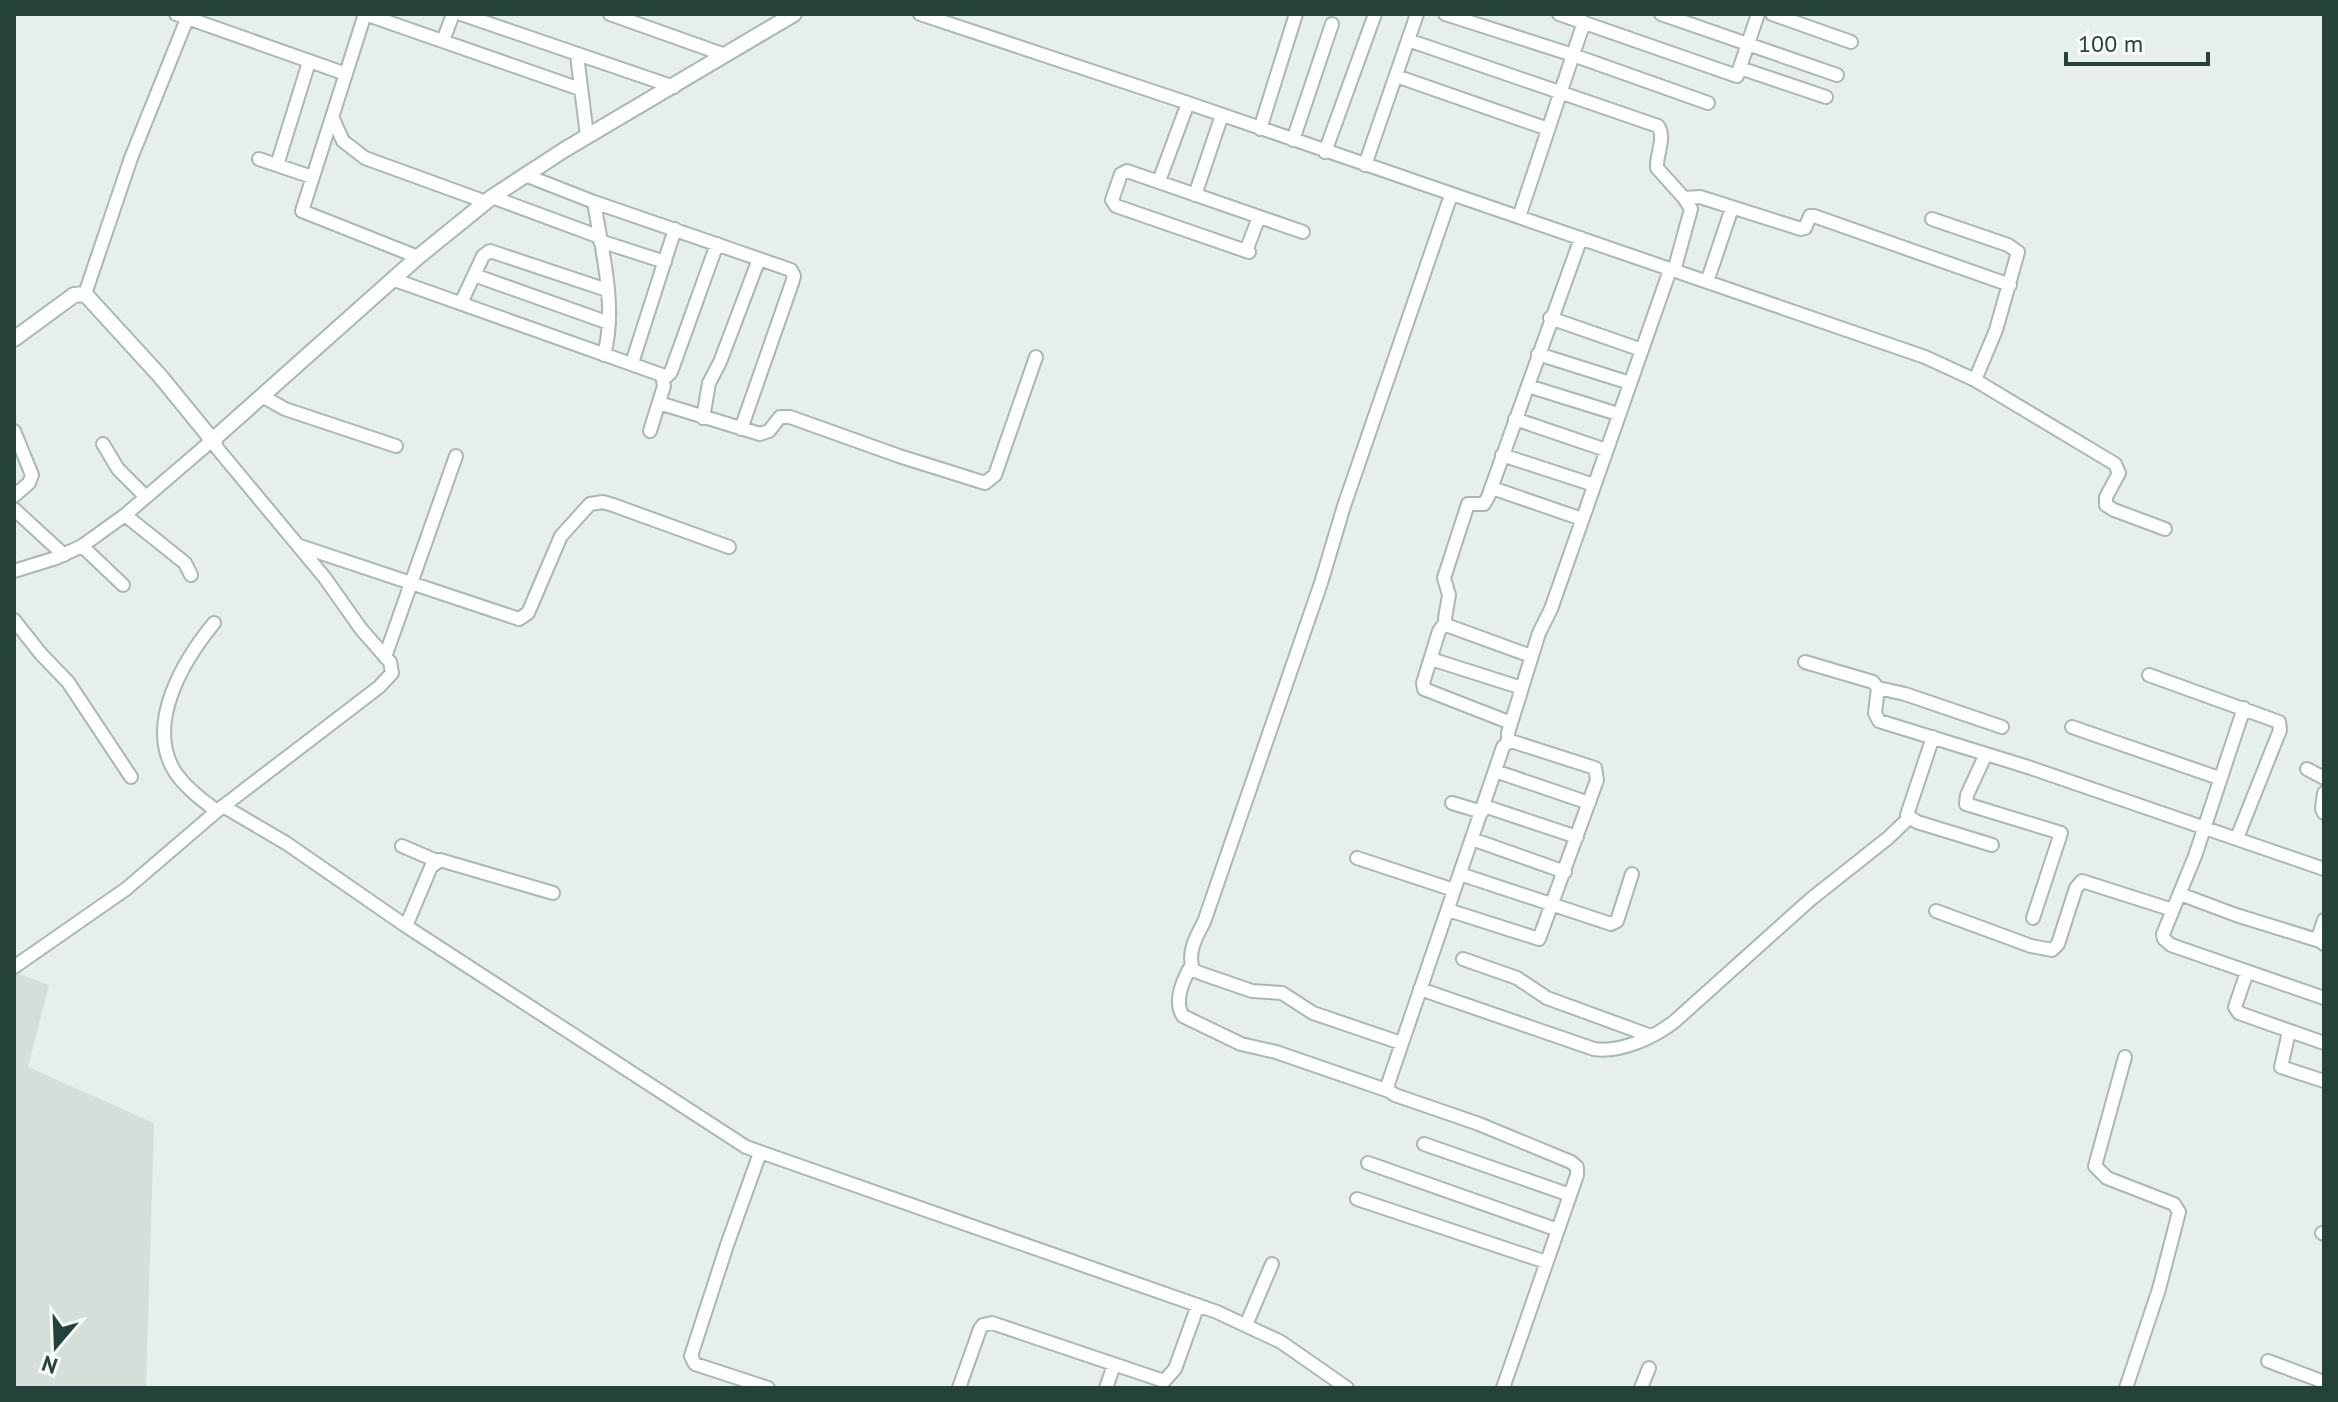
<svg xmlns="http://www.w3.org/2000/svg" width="2338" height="1402" viewBox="0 0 2338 1402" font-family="'PT Sans',sans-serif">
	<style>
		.built { fill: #d4dfda }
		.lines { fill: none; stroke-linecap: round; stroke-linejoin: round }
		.minor-casing { stroke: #a8b8b2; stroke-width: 16 }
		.tertiary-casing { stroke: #a8b8b2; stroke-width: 18 }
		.minor { stroke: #fff; stroke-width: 12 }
		.tertiary { stroke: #fff; stroke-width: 14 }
	</style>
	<rect width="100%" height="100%" fill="#e6efeb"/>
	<!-- built -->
	<path class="built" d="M 14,972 L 49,985 L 28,1067 L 154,1123 L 146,1388 L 14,1388 Z"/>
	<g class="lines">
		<defs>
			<path id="minor" d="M 176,14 L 346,74
				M 365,14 L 302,211 L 418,257
				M 365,14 L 580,89
				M 461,14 L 674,87
				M 610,14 L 725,55
				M 920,14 L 1188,103 L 1925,357 L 1975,380 L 2115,464 L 2119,473 L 2106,497 L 2106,505 L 2114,510 L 2165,529
				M 1445,14 L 1573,55 L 1708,103
				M 1559,14 L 1737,76
				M 1661,14 L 1837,75
				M 1772,14 L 1851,42
				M 1408,40 L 1658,126 C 1666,138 1656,154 1657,168 L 1684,198 L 1691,209 L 1674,271
				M 443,41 L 453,14
				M 577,55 L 587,136
				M 1740,68 L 1826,97
				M 1396,76 L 1548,129
				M 1737,76 L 1758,14
				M 333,119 L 343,141 L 365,158 L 486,202
				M 1260,129 L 1296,14
				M 1293,140 L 1332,24
				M 1325,152 L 1375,14
				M 259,159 L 312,177
				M 277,165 L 309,62
				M 1365,165 L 1417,14
				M 525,175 L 594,202 L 791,270 L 794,276 L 792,283 L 741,429
				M 1159,181 L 1188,103
				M 1195,195 L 1222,115
				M 492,197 L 600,237
				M 1684,198 L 1700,197 L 1801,229 L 1805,228 L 1810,216 L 1814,216 L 2010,285
				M 594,202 C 602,251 617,307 604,355
				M 1519,217 L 1584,22
				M 1932,219 L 2008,245 L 2018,252 L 1996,330 L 1975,380
				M 600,241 L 665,262
				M 1246,251 L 1259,217
				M 1249,252 L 1116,206 L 1112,200 L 1121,174 L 1127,171 L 1303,232
				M 474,275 L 609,323
				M 392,279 L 662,375 L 664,386 L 650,431
				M 1707,282 L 1732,208
				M 85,294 L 131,158 L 189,14
				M 461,303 L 483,256 L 490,251 L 607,290
				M 1550,318 L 1642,350
				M 1538,354 L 1630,383
				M 632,363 L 675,229
				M 664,379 L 671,372 L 717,244
				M 1528,386 L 1618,414
				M 262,396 L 285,409 L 396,446
				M 659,403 L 760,434 L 769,431 L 780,417 L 790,417 L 899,456 L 985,483 L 995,475 L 1036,357
				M 703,418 L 709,383 L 720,362 L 759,259
				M 1515,419 L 1606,450
				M 14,431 L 32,475 L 29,483 L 14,496
				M 103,444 L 118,469 L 146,497
				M 1502,455 L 1594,485
				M 1492,488 L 1582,519
				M 14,509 L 64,555
				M 125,515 L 185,563 L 191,575
				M 82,546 L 123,585
				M 300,546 L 519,619 L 528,613 L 561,536 L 590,504 L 603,502 L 613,505 L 729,547
				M 14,571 L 56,558 L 82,546 L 125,515 L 209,443 L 212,438
				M 14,620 L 41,654 L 68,682 L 131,777
				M 214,623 C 183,661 145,724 175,772 C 186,788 202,800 217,811
				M 1445,623 L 1439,631 L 1423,683 L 1424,689 L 1511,723
				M 1531,656 L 1446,625 L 1445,618 L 1449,595 L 1444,578 L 1468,504 L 1484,504 L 1488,497 L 1581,238
				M 385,657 L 456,456
				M 1431,659 L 1522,688
				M 1805,662 L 1873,682 L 1878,688 L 1875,713 L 1879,721 L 2028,767 L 2324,869
				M 2149,675 L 2279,722 L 2280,730 L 2237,838
				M 1878,688 L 1905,694 L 2002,727
				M 2244,708 L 2195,856 L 2163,934 L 2164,939 L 2171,945 L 2324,998
				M 2072,727 L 2219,778
				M 1933,737 L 1907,815 L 1917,822 L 1992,845
				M 1508,742 L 1508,733 L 1539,633 L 1551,609 L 1670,270
				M 1986,754 L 1967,795 L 1966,804 L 2061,833 L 2033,918
				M 2307,769 L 2324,778
				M 1495,771 L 1589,803
				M 2324,793 L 2322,809 L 2324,813
				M 1452,803 L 1482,812
				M 223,806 L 286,843 L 406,926 L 746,1147 L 1217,1312 L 1281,1342 L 1347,1388
				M 1484,806 L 1577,837
				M 1472,839 L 1565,872
				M 402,846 L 437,861
				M 1357,858 L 1454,890
				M 1460,874 L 1611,924 L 1617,921 L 1632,874
				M 2180,894 L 2236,915 L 2320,941
				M 1448,910 L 1539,939 L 1597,780 L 1595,768 L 1514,742 L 1508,742 L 1503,747 L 1388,1084 L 1389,1091 L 1395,1095 L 1479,1124 L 1571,1162 L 1577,1167 L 1577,1175 L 1503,1388
				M 1936,911 L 2031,946 L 2052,950 L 2058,944 L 2076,888 L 2082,881 L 2173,910
				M 2324,920 L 2319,935 L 2320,941 L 2324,944
				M 406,926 L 431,867 L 440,860 L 553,893
				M 1463,959 L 1517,978 L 1547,998 L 1651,1036
				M 1191,966 C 1183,980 1173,1001 1183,1016 L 1241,1044 L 1276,1052 L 1389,1091
				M 14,967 L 126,889 L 217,811 L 379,687 L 392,673 L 390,662 L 361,629 L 325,578 L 217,448 L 214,438
				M 2247,972 L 2235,1007 L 2239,1013 L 2324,1043
				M 1420,989 L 1594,1049 C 1621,1053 1655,1037 1675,1021 L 1811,899 L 1888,838 L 1909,818
				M 2289,1032 L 2281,1067 L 2324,1081
				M 1401,1043 L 1313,1013 L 1282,993 L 1252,991 L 1200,973 L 1193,970 C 1187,952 1196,937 1204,922 L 1321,583 L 1344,506 L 1451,195
				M 2125,1057 L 2095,1166 L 2107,1178 L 2174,1204 L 2179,1212 L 2159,1289 L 2126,1388
				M 1424,1144 L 1570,1195
				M 760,1153 L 727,1245 L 691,1356 L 695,1364 L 768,1388
				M 1368,1163 L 1558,1230
				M 1357,1199 L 1546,1262
				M 2322,1233 L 2324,1234
				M 1246,1325 L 1272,1264
				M 2268,1361 L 2324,1382
				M 959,1388 L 980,1329 L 983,1325 L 992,1323 L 1164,1381 L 1175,1369 L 1198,1305
				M 1106,1388 L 1114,1365
				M 1641,1388 L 1649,1368"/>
			<path id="tertiary" d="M 14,339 L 74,295 L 85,294 L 160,376 L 209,436 L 216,437 L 418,257 L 492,197 L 564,150 L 794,14"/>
		</defs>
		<!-- minor casing -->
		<use href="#minor" class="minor-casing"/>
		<!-- tertiary casing -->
		<use href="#tertiary" class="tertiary-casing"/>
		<!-- minor -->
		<use href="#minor" class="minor"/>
		<!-- tertiary -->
		<use href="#tertiary" class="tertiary"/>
	</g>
	<!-- border -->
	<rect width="2338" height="1402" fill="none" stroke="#24423a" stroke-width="32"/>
	<!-- north arrow -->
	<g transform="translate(56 1346) rotate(199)" stroke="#f7fbf9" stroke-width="6" paint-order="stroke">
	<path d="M0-6L14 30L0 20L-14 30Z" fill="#24423a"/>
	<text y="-12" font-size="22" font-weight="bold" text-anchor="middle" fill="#24423a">N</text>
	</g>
	<!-- scale -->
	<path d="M2066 52v12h142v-12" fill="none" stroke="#24423a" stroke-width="4"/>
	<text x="2078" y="52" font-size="24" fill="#24423a" stroke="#f7fbf9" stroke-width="6" paint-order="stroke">100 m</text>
</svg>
